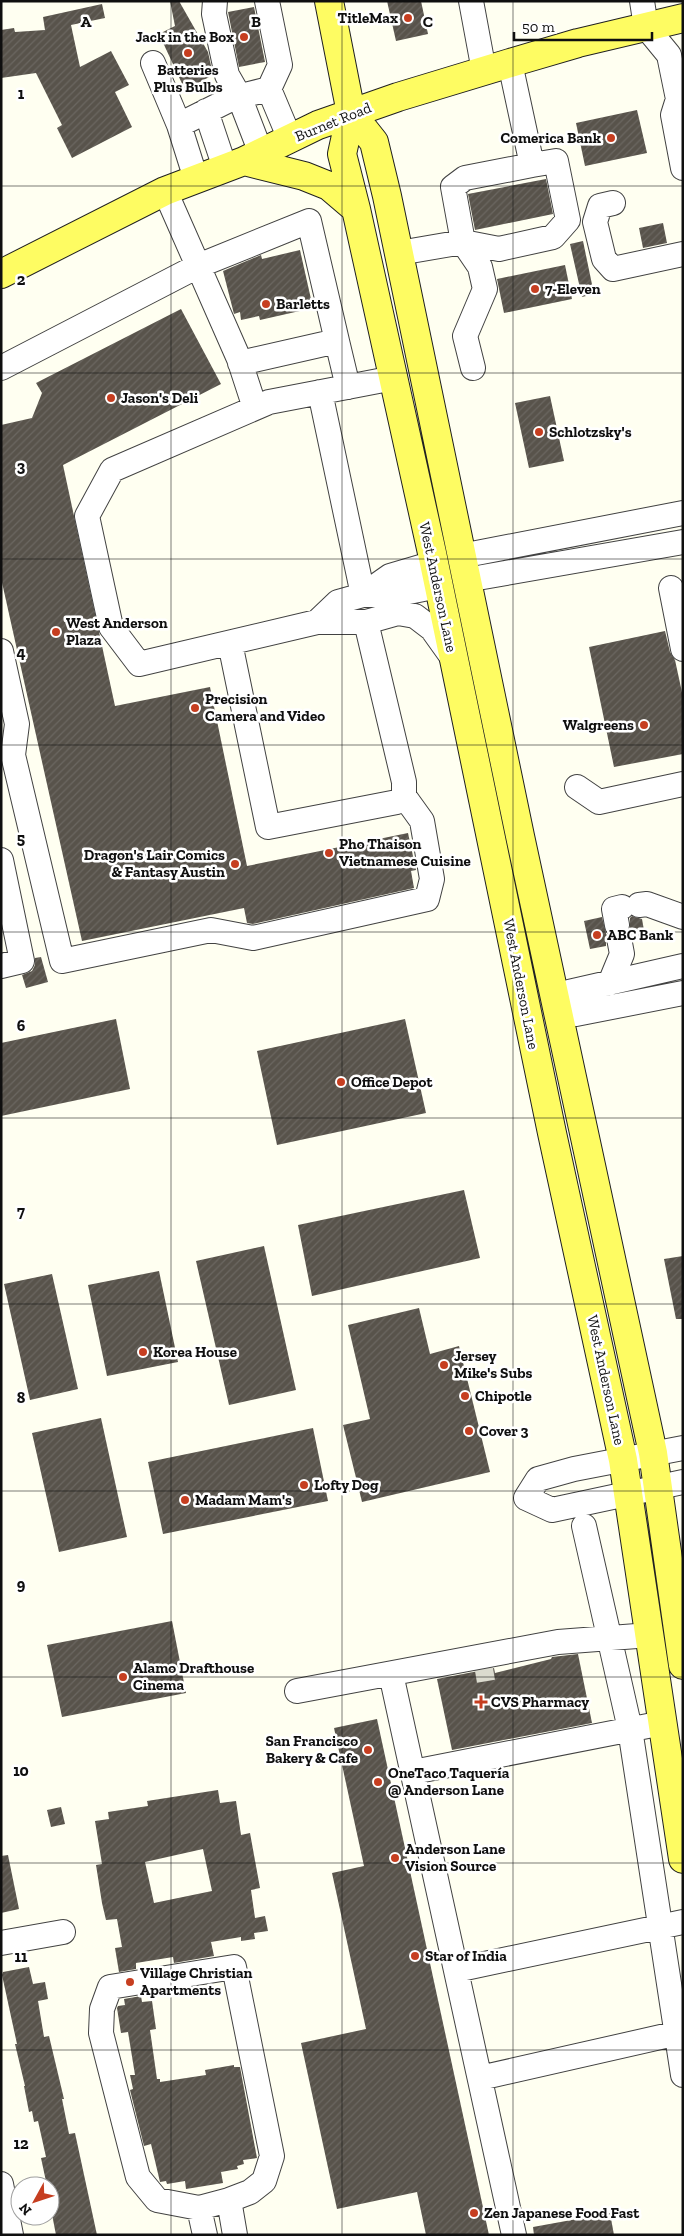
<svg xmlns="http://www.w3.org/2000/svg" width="684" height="2236" viewBox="0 0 684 2236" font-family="'Zilla Slab',serif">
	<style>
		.building { fill: url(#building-hatch); fill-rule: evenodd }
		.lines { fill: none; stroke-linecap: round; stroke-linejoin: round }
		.minor-tunnel { stroke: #dbdbcf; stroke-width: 24; stroke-dasharray: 24 12; stroke-linecap: butt }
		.minor-casing { stroke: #424242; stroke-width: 26 }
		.major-casing { stroke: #202020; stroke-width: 30 }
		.minor { stroke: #fff; stroke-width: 24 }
		.major { stroke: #fefc62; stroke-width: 28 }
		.grid { fill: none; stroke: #0f0f0f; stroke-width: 1; stroke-opacity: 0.55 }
		.poi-dot { fill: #c63e20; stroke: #fff; stroke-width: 2 }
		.labels { text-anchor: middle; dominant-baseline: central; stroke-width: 5; stroke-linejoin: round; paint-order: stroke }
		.poi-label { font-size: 15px; font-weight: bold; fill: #0f0f0f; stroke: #fff; text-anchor: start }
		.street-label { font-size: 15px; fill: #0f0f0f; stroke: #fff }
		.grid-label { font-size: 16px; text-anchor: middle; font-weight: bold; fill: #0f0f0f; stroke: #fff; stroke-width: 5; stroke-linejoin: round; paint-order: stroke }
	</style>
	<defs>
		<pattern id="building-hatch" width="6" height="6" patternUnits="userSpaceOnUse" patternTransform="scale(1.25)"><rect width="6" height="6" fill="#58534b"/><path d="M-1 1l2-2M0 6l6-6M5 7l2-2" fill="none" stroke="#6b6761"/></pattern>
	</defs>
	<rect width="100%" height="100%" fill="#fffff1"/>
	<!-- building -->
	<path class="building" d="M 170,1 L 179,1 L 208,52 L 213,75 L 185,90 L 159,34 L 175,26 Z
		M 387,1 L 421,1 L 428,34 L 396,41 Z
		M 102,4 L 105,18 L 71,25 L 80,67 L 111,51 L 129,85 L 115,92 L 132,127 L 72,158 L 57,128 L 62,125 L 36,73 L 1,78 L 1,30 L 14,28 L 15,32 L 45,30 L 43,17 Z
		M 254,7 L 265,62 L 239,67 L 228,12 Z
		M 637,110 L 647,153 L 585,166 L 576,123 Z
		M 546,179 L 553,214 L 475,230 L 468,194 Z
		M 663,223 L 667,243 L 643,248 L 639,228 Z
		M 583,241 L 594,294 L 582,297 L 570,244 Z
		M 300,250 L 313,308 L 260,320 L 259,316 L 241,320 L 240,312 L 234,314 L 223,271 L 261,255 L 262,259 Z
		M 565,265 L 572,299 L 504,313 L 497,279 Z
		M 181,309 L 221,384 L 63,465 L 115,706 L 210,687 L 247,866 L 408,833 L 416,870 L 411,871 L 414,888 L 253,924 L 247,923 L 244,908 L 82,941 L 1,578 L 1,425 L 32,418 L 42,393 L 36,383 Z
		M 550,396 L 564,461 L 529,468 L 515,403 Z
		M 665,631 L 670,652 L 675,660 L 683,697 L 683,754 L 614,767 L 589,647 Z
		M 632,916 L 642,919 L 645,936 L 633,938 L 630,930 L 630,918 Z
		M 602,917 L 606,933 L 606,946 L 590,949 L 584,921 Z
		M 41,957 L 48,982 L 26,988 L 22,975 L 32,971 L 35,965 L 35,958 Z
		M 116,1019 L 130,1089 L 1,1116 L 1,1043 Z
		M 405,1019 L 426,1113 L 277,1145 L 257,1051 Z
		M 464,1190 L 480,1258 L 312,1296 L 298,1225 Z
		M 264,1246 L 296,1390 L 229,1405 L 196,1261 Z
		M 683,1256 L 683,1319 L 676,1319 L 664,1259 Z
		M 159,1271 L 178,1362 L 107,1376 L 88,1285 Z
		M 52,1274 L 78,1389 L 30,1400 L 4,1284 Z
		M 419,1308 L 430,1354 L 459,1346 L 490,1472 L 362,1502 L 343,1425 L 370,1419 L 348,1325 Z
		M 101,1418 L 127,1537 L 59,1552 L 32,1433 Z
		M 313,1428 L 328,1501 L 163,1534 L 148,1462 Z
		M 172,1621 L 186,1693 L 62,1717 L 47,1645 Z
		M 578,1654 L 592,1723 L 452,1750 L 437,1679 L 494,1668 L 495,1673 L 551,1659 L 552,1657 Z
		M 377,1719 L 489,2235 L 426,2235 L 417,2192 L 337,2209 L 301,2043 L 366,2029 L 332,1873 L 364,1866 L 334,1728 Z
		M 218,1790 L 220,1803 L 236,1801 L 241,1835 L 250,1833 L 260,1888 L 251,1890 L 255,1918 L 265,1916 L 268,1931 L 254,1933 L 255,1939 L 241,1941 L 241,1937 L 211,1942 L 214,1956 L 174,1963 L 173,1957 L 136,1963 L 136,1969 L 119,1972 L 115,1948 L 122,1947 L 117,1919 L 106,1920 L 102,1903 L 96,1865 L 102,1864 L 95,1821 L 109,1819 L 108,1812 L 148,1806 L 147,1801 ZM 203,1849 L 212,1891 L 154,1903 L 145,1862 Z
		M 61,1807 L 65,1824 L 51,1827 L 47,1810 Z
		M 8,1855 L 19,1909 L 1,1913 L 1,1856 Z
		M 29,1967 L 33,1984 L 45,1982 L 48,1999 L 38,2001 L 44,2037 L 49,2036 L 64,2099 L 62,2099 L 69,2134 L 75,2133 L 97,2235 L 56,2235 L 50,2204 L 50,2186 L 47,2186 L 41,2158 L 46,2157 L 38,2121 L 34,2122 L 32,2111 L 29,2112 L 24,2086 L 25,2086 L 15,2044 L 17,2044 L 2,1975 L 3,1972 Z
		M 141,1996 L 142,2002 L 152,2001 L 156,2029 L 150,2030 L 157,2079 L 160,2079 L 160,2082 L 206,2075 L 205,2070 L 234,2065 L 234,2067 L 240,2067 L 257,2158 L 243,2160 L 244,2164 L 237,2166 L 238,2169 L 221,2172 L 223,2183 L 186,2189 L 185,2181 L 167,2184 L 166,2181 L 160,2182 L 151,2144 L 144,2146 L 130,2090 L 133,2089 L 130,2075 L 135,2075 L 128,2032 L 121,2033 L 117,2008 L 118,2006 L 125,2005 L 124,1999 Z
		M 610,2213 L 614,2235 L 534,2235 L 533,2227 Z"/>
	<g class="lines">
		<!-- minor-tunnel -->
		<path class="minor-tunnel" d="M 475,1671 L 493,1668"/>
		<defs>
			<path id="minor" d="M 215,1 L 214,14 L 227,75 L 239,96 L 261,153
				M 471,1 L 484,71
				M 642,1 L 646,27 L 669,55 L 678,99 L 673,115 L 683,168
				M 153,63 L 179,125 L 233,98 L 269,89 L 280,65 L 267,1
				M 269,89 L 290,139
				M 206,111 L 225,168
				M 179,125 L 196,179
				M 165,191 L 239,359 L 255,408
				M 613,203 L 600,206 L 595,222 L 604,259 L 613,269 L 683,254
				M 399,253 L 463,242 L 499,249 L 553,237 L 568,220 L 556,161 L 532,165
				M 240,363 L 337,341 L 348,387
				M 1,368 L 198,266 L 309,221 L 337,341
				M 473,368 L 465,336 L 485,289 L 480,267 L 463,242 L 453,187 L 465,178 L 532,165 L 510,63
				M 320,392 L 363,595 L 338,602 L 317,622 L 139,664 L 111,627 L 87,516 L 112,470 L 269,402 L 394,378
				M 461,556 L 683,513
				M 434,563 L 390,576 L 363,595 L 394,595 L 438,586
				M 466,580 L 683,542
				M 671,588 L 683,649
				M 317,622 L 366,622 L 398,613 L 415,616 L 432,629 L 452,657
				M 230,643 L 268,827 L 397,802 L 404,796 L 404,782 L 366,622
				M 1,651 L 17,724 L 13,755 L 62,961 L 211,930 L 253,938 L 427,899 L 432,879 L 422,821 L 404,796
				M 577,787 L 599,802 L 683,784
				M 1,860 L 22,961 L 1,966
				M 639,905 L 647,904 L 683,917
				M 617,925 L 614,909 L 622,907
				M 610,983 L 622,954 L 619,938
				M 564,1005 L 569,992 L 683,966
				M 564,1005 L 576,1014 L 683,993
				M 683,1448 L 574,1469 L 538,1479 L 526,1498 L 552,1510 L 683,1482
				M 584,1526 L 630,1729 L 683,2075
				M 391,1674 L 514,2235
				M 297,1691 L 558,1642 L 650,1635
				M 413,1772 L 663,1723
				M 1,1943 L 63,1932
				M 234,1967 L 272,2156 L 264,2181 L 250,2192 L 229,2200 L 199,2208 L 157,2200 L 138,2177 L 101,2033 L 102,2009 L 110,1987 Z
				M 456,1970 L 683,1922
				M 480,2078 L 683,2032
				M 1,2184 L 11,2235
				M 229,2200 L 235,2235
				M 199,2208 L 205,2235"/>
			<path id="major" d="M 329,1 L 351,113 L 342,154 L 356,209 L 432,553 L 552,1133 L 623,1460 L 683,1859
				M 351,113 L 374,142 L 387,196 L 520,836 L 653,1453 L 683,1665
				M 244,161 L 304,176 L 329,186 L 356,209
				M 1,274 L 165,191 L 244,161 L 318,125 L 398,97 L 510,63 L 578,43 L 683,18"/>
		</defs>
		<!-- minor casing -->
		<use href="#minor" class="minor-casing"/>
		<!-- major casing -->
		<use href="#major" class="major-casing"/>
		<!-- minor -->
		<use href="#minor" class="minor"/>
		<!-- major -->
		<use href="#major" class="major"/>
	</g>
	<!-- grid -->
	<path class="grid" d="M 171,1 L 171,2235M 342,1 L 342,2235M 513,1 L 513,2235M 1,186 L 683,186M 1,373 L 683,373M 1,559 L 683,559M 1,745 L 683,745M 1,932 L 683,932M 1,1118 L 683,1118M 1,1304 L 683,1304M 1,1491 L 683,1491M 1,1677 L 683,1677M 1,1863 L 683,1863M 1,2050 L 683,2050"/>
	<!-- markers -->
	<g class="poi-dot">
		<circle cx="408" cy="18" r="5"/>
		<circle cx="244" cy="37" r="5"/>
		<circle cx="188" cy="53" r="5"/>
		<circle cx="611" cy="138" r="5"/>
		<circle cx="535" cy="289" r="5"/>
		<circle cx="266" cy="304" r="5"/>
		<circle cx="111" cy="398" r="5"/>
		<circle cx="539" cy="432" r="5"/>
		<circle cx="56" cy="632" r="5"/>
		<circle cx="195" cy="708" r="5"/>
		<circle cx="644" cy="725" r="5"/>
		<circle cx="329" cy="853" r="5"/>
		<circle cx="235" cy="864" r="5"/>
		<circle cx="597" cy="935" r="5"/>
		<circle cx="341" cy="1082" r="5"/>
		<circle cx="143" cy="1352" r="5"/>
		<circle cx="444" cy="1365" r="5"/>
		<circle cx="465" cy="1396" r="5"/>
		<circle cx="469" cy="1431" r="5"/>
		<circle cx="304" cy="1485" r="5"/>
		<circle cx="185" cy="1500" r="5"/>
		<circle cx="123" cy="1677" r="5"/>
		<path d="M478.5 1694.5h5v5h5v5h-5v5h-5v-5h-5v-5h5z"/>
		<circle cx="368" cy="1750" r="5"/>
		<circle cx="378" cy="1782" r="5"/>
		<circle cx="395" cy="1858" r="5"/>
		<circle cx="415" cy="1956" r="5"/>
		<circle cx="130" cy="1982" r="5"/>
		<circle cx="474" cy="2213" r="5"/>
	</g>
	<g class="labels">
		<!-- poi labels -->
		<g class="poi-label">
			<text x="398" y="18" text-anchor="end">TitleMax</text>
			<text x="234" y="37" text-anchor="end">Jack in the Box</text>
			<text x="188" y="70" text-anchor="middle">Batteries<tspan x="188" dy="17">Plus Bulbs</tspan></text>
			<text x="601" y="138" text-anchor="end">Comerica Bank</text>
			<text x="545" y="289">7-Eleven</text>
			<text x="276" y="304">Barletts</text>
			<text x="121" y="398">Jason's Deli</text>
			<text x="549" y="432">Schlotzsky's</text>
			<text x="66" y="623">West Anderson<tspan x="66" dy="17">Plaza</tspan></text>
			<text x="205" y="699">Precision<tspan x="205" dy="17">Camera and Video</tspan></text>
			<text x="634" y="725" text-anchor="end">Walgreens</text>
			<text x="339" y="844">Pho Thaison<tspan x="339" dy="17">Vietnamese Cuisine</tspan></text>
			<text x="225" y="855" text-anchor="end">Dragon's Lair Comics<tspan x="225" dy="17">&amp; Fantasy Austin</tspan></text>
			<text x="607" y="935">ABC Bank</text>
			<text x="351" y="1082">Office Depot</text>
			<text x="153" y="1352">Korea House</text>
			<text x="454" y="1356">Jersey<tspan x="454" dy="17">Mike's Subs</tspan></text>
			<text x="475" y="1396">Chipotle</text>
			<text x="479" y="1431">Cover 3</text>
			<text x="314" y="1485">Lofty Dog</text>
			<text x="195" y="1500">Madam Mam's</text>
			<text x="133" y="1668">Alamo Drafthouse<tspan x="133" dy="17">Cinema</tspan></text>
			<text x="491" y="1702">CVS Pharmacy</text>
			<text x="358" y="1741" text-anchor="end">San Francisco<tspan x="358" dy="17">Bakery &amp; Cafe</tspan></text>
			<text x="388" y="1773">OneTaco Taquería<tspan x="388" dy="17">@ Anderson Lane</tspan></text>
			<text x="405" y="1849">Anderson Lane<tspan x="405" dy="17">Vision Source</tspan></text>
			<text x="425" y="1956">Star of India</text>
			<text x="140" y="1973">Village Christian<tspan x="140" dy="17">Apartments</tspan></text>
			<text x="484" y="2213">Zen Japanese Food Fast</text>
		</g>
		<!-- street labels -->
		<g class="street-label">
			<text transform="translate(333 122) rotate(-22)">Burnet Road</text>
			<text transform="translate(438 587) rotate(78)">West Anderson Lane</text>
			<text transform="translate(521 984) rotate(79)">West Anderson Lane</text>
			<text transform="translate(606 1380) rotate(78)">West Anderson Lane</text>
		</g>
	</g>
	<g class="grid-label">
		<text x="86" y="27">A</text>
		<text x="256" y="27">B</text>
		<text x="428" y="27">C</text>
		<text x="21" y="99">1</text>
		<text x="21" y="285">2</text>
		<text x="21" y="472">3</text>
		<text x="21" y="658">4</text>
		<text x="21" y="844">5</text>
		<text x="21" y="1031">6</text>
		<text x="21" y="1217">7</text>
		<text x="21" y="1403">8</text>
		<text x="21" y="1590">9</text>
		<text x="21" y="1776">10</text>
		<text x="21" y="1962">11</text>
		<text x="21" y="2149">12</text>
	</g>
	<!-- border -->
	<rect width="684" height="2236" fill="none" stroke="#0f0f0f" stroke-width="5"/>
	<!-- north arrow -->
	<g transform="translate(35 2201) rotate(230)"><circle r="24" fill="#ffffff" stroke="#9f9f9f"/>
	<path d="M0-4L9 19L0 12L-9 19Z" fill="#c63e20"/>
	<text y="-8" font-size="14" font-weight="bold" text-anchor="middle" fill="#0f0f0f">N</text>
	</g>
	<!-- scale -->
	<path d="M514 32v8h138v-8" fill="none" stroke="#0f0f0f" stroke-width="2.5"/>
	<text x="522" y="32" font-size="15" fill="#0f0f0f" stroke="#ffffff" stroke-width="4" paint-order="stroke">50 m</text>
</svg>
